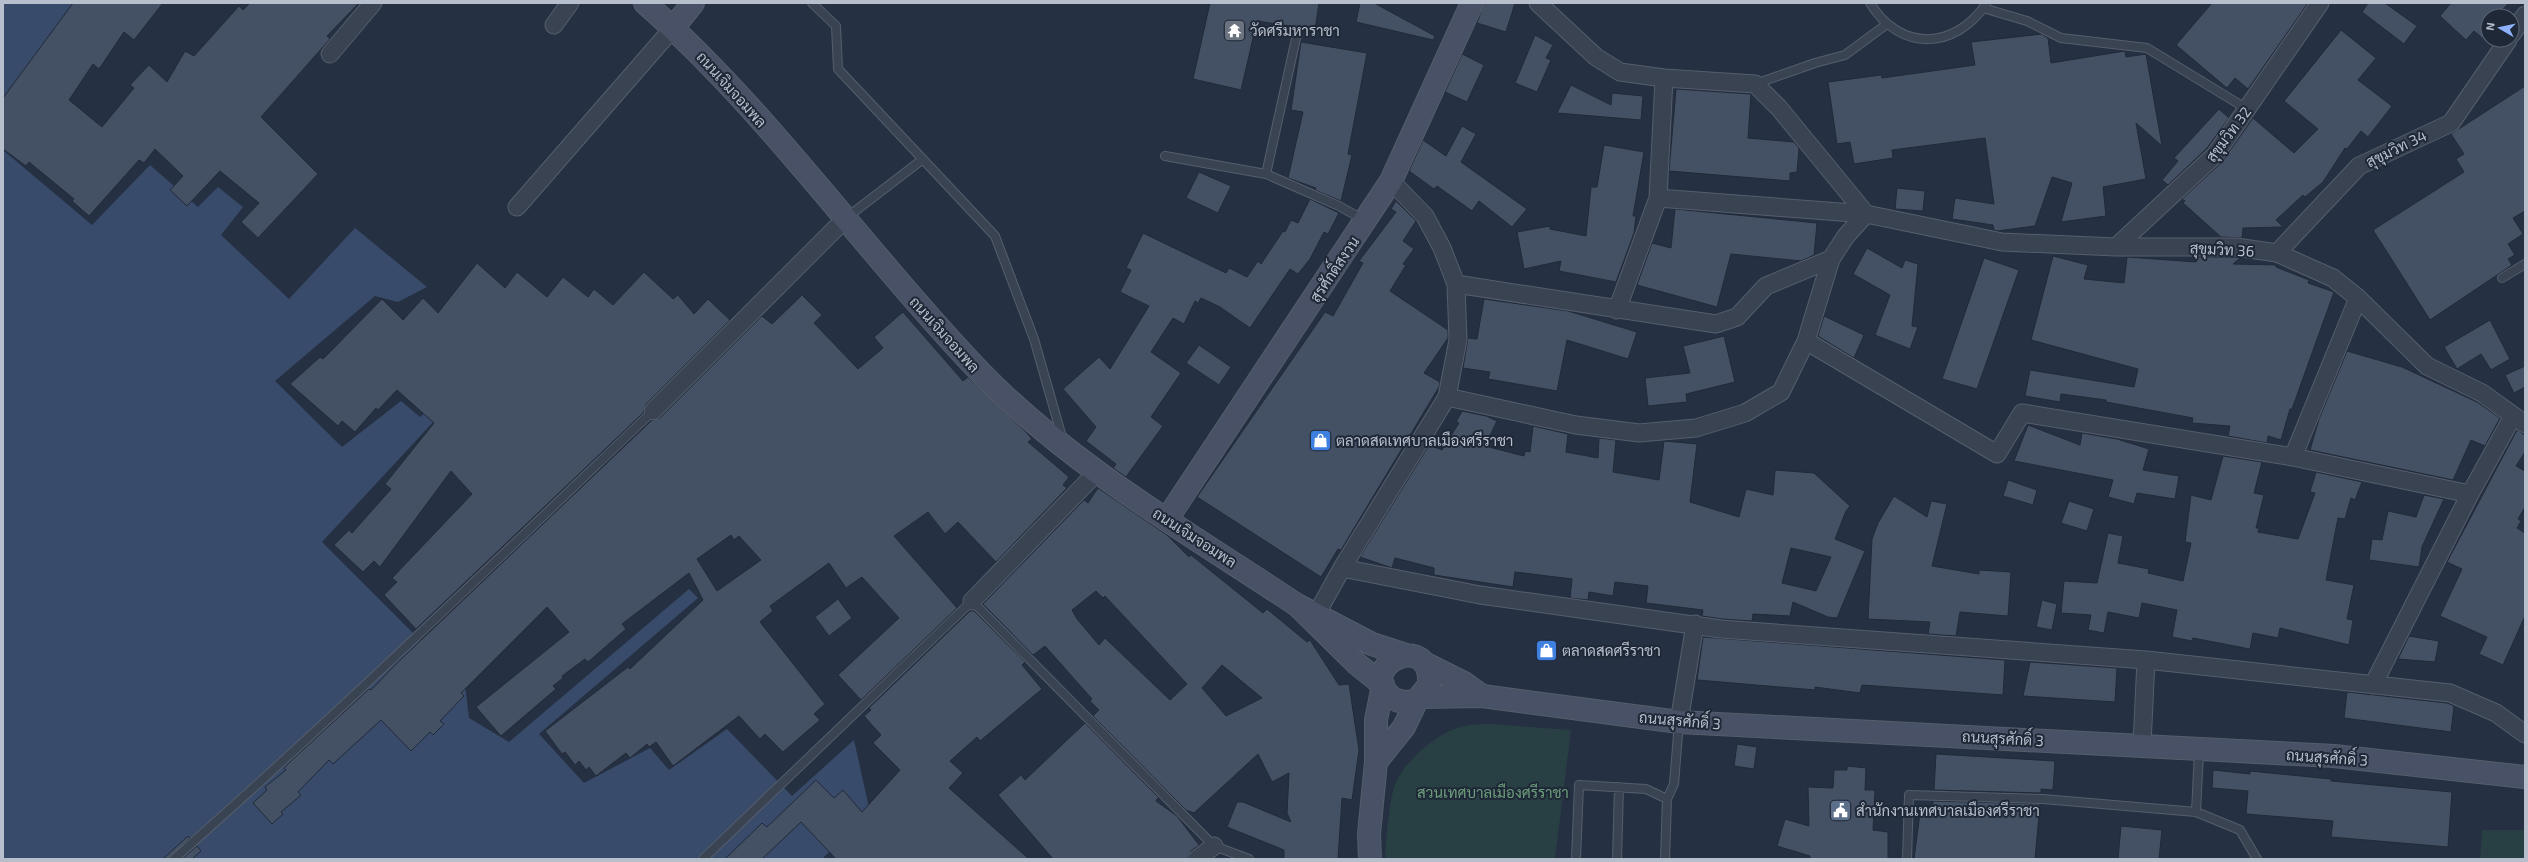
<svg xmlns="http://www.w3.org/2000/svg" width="2528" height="862" viewBox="0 0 2528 862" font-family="'Exo 2',Sarabun,sans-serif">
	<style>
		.green { fill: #283f43 }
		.water { fill: #394b6a }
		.building { fill: #445064; stroke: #212a39; fill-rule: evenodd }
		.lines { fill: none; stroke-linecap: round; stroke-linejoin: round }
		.lane-casing { stroke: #555e6c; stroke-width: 10 }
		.street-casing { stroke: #555e6c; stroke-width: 19 }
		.secondary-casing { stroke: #555e6c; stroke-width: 24 }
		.lane { stroke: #3a4352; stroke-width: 8 }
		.street { stroke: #3a4352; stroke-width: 17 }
		.secondary { stroke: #485165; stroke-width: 22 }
		.labels { text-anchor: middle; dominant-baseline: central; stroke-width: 4; stroke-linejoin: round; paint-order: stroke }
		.poi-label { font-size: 15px; fill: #b7becc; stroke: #1f2837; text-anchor: start }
		.street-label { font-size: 15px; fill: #b7becc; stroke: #1f2837 }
		.park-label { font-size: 15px; fill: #6d9e7b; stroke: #1f2837 }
	</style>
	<rect width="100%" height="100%" fill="#253042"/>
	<!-- green -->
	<path class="green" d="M 1492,724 L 1571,730 L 1555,859 L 1385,859 C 1386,841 1389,795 1397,780 C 1409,757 1439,731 1465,726 C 1473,724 1483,724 1492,724 Z
		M 2482,830 L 2525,830 L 2525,859 L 2480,859 Z"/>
	<!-- water -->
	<path class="water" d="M 3,3 L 87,3 L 3,106 Z
		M 3,150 L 92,225 L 150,165 L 198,207 L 218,187 L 243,207 L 221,235 L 289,299 L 355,228 L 427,287 L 398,302 L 375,296 L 275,381 L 342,447 L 401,401 L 420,417 L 442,397 L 435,420 L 322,542 L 465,685 L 469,718 L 509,742 L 689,589 L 698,598 L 539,734 L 584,783 L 650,748 L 669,770 L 727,729 L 792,796 L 854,740 L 870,812 L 822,859 L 3,859 Z"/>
	<!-- building -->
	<path class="building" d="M 73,3 L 163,3 L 134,40 L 124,32 L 99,69 L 93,64 L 69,100 L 102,127 L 134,88 L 130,85 L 149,65 L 167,82 L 185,51 L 194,56 L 239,6 L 243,10 L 250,3 L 359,3 L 327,36 L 330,39 L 261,117 L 318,174 L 258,238 L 241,222 L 259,203 L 220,171 L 187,206 L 170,190 L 183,176 L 155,149 L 144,163 L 139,160 L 89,216 L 72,201 L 74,199 L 29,162 L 26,166 L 3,149 L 3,98 Z
		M 1210,3 L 1319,3 L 1315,30 L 1257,21 L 1241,90 L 1193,79 Z
		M 1360,3 L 1374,3 L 1435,36 L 1433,40 L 1356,22 Z
		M 1484,3 L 1515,3 L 1506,32 L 1477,23 Z
		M 2212,3 L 2308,3 L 2248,89 L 2235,78 L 2227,88 L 2176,45 Z
		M 2368,3 L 2385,3 L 2417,26 L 2404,44 L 2362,12 Z
		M 2451,3 L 2509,3 L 2496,16 L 2488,16 L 2488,43 L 2474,31 L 2466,40 L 2440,16 Z
		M 2341,30 L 2376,58 L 2358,80 L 2392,106 L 2368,137 L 2361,131 L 2347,149 L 2345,148 L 2323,182 L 2305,197 L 2303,195 L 2276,220 L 2283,227 L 2243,228 L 2242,238 L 2221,237 L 2183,203 L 2185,201 L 2182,199 L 2222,162 L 2253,118 L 2294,153 L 2318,129 L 2284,101 Z
		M 2042,34 L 2048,38 L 2051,63 L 2125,51 L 2126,57 L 2146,54 L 2162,146 L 2136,123 L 2146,179 L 2103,187 L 2106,216 L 2061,222 L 2072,183 L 2052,177 L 2035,226 L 1997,231 L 1994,230 L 1993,225 L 1952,219 L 1955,198 L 1994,204 L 1985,138 L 1892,150 L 1893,158 L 1854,164 L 1850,142 L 1837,144 L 1828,82 L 1881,75 L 1882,78 L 1975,65 L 1971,42 Z
		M 1535,35 L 1553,45 L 1546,58 L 1551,60 L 1537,92 L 1515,83 Z
		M 1301,42 L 1367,53 L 1348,154 L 1352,155 L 1341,201 L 1315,190 L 1316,188 L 1288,178 L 1303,112 L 1291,110 Z
		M 1462,54 L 1484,65 L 1467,102 L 1445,92 Z
		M 1571,85 L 1611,105 L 1612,93 L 1643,96 L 1641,120 L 1557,113 Z
		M 2525,86 L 2525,211 L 2513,218 L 2523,234 L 2508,244 L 2515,255 L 2508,259 L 2512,265 L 2430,320 L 2373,230 L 2464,172 L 2456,159 L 2464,154 L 2451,134 Z
		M 1676,89 L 1751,94 L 1748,138 L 1794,142 L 1799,148 L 1797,172 L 1790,173 L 1790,181 L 1669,171 Z
		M 2219,109 L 2229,118 L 2207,148 L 2168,185 L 2162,180 L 2178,161 L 2174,158 Z
		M 1462,126 L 1476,134 L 1461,162 L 1527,209 L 1512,227 L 1479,201 L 1472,211 L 1437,186 L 1434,189 L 1409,171 L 1423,140 L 1446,156 Z
		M 1604,145 L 1644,152 L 1633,216 L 1636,216 L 1634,233 L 1616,282 L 1559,271 L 1561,261 L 1524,269 L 1517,232 L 1550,226 L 1550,229 L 1586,236 L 1591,187 L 1597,187 Z
		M 1199,172 L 1231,186 L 1218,213 L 1186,198 Z
		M 1897,188 L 1925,191 L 1923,211 L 1895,209 Z
		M 1310,199 L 1339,213 L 1328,234 L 1324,232 L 1310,259 L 1298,274 L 1290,269 L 1250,328 L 1220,307 L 1201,298 L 1198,303 L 1195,301 L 1184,324 L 1173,318 L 1151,352 L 1181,373 L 1151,417 L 1163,426 L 1126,477 L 1113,468 L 1116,464 L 1086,441 L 1096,427 L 1063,389 L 1099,357 L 1110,369 L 1149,306 L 1120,292 L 1131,270 L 1126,268 L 1143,233 L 1226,273 L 1229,268 L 1247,277 L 1258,261 L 1261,264 L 1283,231 L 1285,232 L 1291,220 L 1298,223 Z
		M 1396,201 L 1416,221 L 1403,241 L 1414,249 L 1403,264 L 1406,265 L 1390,291 L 1448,330 L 1448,338 L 1424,373 L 1440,382 L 1439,387 L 1341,550 L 1338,549 L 1321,577 L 1197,497 L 1325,312 L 1333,316 L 1363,263 L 1359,261 L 1396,212 L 1391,209 Z
		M 1675,209 L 1817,223 L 1814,255 L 1801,261 L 1731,254 L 1717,307 L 1637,285 L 1652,243 L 1671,248 Z
		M 1867,248 L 1902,268 L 1905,260 L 1918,264 L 1912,326 L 1918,327 L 1910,349 L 1875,335 L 1890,295 L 1853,274 Z
		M 2053,256 L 2088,265 L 2084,279 L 2124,283 L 2127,257 L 2196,262 L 2197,257 L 2235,257 L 2240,258 L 2233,264 L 2276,265 L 2276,267 L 2309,280 L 2308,283 L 2334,292 L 2292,409 L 2290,409 L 2281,440 L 2268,436 L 2267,443 L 2228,436 L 2230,426 L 2192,423 L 2193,418 L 2106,402 L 2106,400 L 2061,394 L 2060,402 L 2025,396 L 2030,370 L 2134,387 L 2138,369 L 2031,340 Z
		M 1984,258 L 2019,270 L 1977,389 L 1942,379 Z
		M 477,263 L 505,288 L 517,272 L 547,297 L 563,277 L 588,297 L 594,289 L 613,305 L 644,272 L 673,299 L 678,295 L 694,314 L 708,299 L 730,320 L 646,404 L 643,413 L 416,629 L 384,595 L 397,582 L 392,578 L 472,494 L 451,471 L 380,567 L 374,561 L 363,572 L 334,545 L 349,530 L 352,533 L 391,489 L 385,484 L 434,423 L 397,390 L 378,410 L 376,408 L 355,432 L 342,421 L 338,426 L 290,384 L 320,357 L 323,359 L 382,299 L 403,320 L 423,298 L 438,313 Z
		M 802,295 L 822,315 L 814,323 L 858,369 L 883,348 L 874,337 L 903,312 L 963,381 L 968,377 L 1026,432 L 1032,439 L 1028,442 L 1069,477 L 1063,485 L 1067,488 L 996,562 L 958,522 L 945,534 L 928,512 L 894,536 L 957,608 L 861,700 L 838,675 L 899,618 L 862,577 L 846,588 L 829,563 L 770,606 L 773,611 L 760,622 L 825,704 L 814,714 L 820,720 L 783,752 L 765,734 L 760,739 L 739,716 L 673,766 L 656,742 L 649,747 L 647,744 L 630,758 L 626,753 L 596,776 L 589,767 L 586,770 L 579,761 L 575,765 L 565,752 L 562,754 L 545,731 L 628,667 L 630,669 L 703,600 L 689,573 L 622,624 L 626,629 L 588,662 L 585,659 L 562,676 L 563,678 L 553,686 L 556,689 L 501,736 L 476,707 L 569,632 L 547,607 L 461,693 L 464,696 L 440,721 L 444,724 L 433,735 L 430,732 L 411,751 L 381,720 L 333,764 L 329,760 L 298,792 L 301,795 L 281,812 L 283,814 L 272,824 L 253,803 L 267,790 L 265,787 L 286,770 L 284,768 L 291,761 L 369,689 L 371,690 L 395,665 L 651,421 L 660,418 L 762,316 L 772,324 ZM 731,535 L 734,540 L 739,536 L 761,560 L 717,591 L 697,559 Z
		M 1484,299 L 1568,311 L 1637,332 L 1628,359 L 1567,340 L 1557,391 L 1488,379 L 1490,372 L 1463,368 L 1468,338 L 1477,339 Z
		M 1824,316 L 1864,335 L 1854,358 L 1818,336 Z
		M 2490,320 L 2510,359 L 2491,370 L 2481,354 L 2457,369 L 2444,347 Z
		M 1724,336 L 1735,382 L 1686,394 L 1687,402 L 1648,406 L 1645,378 L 1690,373 L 1683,346 Z
		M 1199,345 L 1231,367 L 1219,385 L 1186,363 Z
		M 2347,351 L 2402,367 L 2477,402 L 2500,418 L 2485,446 L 2471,440 L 2453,480 L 2310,450 L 2319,419 Z
		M 2525,366 L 2525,387 L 2514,393 L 2505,375 Z
		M 1462,411 L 1486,416 L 1497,421 L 1485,446 L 1524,456 L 1525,451 L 1530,452 L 1533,426 L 1568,434 L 1566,452 L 1598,458 L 1599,438 L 1616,440 L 1613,472 L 1642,477 L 1659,480 L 1664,441 L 1697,444 L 1690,502 L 1739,517 L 1746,489 L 1773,495 L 1775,470 L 1814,473 L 1850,506 L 1846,511 L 1835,539 L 1865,551 L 1837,618 L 1828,617 L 1793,602 L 1790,616 L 1753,614 L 1752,621 L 1722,619 L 1702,616 L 1703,610 L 1646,603 L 1648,586 L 1615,582 L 1613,596 L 1589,592 L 1588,600 L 1570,598 L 1572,579 L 1515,572 L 1513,587 L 1434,575 L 1434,568 L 1395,558 L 1392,568 L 1360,557 L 1429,445 L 1442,450 L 1459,423 L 1456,422 ZM 1791,548 L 1831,557 L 1816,591 L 1782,583 Z
		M 2028,425 L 2080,445 L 2082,433 L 2117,439 L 2149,449 L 2143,470 L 2179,476 L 2175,499 L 2137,493 L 2134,504 L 2108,497 L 2113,480 L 2014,461 Z
		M 2517,430 L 2525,435 L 2525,452 L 2516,466 L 2525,471 L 2525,507 L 2518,519 L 2521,521 L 2517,528 L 2525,533 L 2525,616 L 2503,665 L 2479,654 L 2487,637 L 2440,616 L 2462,569 L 2447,562 Z
		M 2223,456 L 2262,462 L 2254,493 L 2264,495 L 2256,528 L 2259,528 L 2258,532 L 2298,539 L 2315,493 L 2310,492 L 2316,472 L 2362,482 L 2355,500 L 2351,498 L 2345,519 L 2338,518 L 2326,580 L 2354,585 L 2347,619 L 2353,620 L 2349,645 L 2280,628 L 2278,638 L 2253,633 L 2250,649 L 2193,638 L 2192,641 L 2172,637 L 2177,610 L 2142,603 L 2139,618 L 2108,612 L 2104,633 L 2088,630 L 2091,615 L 2061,613 L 2064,581 L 2097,583 L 2108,533 L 2123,536 L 2118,563 L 2149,569 L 2148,573 L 2183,581 L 2191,543 L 2185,542 L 2191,495 L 2211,500 Z
		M 2008,480 L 2037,490 L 2033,505 L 2003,496 Z
		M 1098,488 L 1167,535 L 1189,557 L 1191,555 L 1263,613 L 1267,609 L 1307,642 L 1310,640 L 1339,685 L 1349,684 L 1359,750 L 1352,800 L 1342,798 L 1338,859 L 1284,859 L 1284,850 L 1227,827 L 1237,802 L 1243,802 L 1291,822 L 1287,813 L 1289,773 L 1272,782 L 1258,754 L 1194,813 L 1186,810 L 1093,716 L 1099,710 L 1090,701 L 1092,699 L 1045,646 L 1033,655 L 983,604 L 1084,500 L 1088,503 ZM 1096,591 L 1103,598 L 1105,596 L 1187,684 L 1170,700 L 1105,638 L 1099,645 L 1077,619 L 1072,610 ZM 1222,665 L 1262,698 L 1226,716 L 1202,688 Z
		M 2424,495 L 2444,499 L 2422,547 L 2419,567 L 2369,560 L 2372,539 L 2382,540 L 2388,511 L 2416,517 Z
		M 1894,496 L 1927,517 L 1931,501 L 1947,504 L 1932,566 L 1979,574 L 1979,570 L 2011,572 L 2008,616 L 1960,612 L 1956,636 L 1928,634 L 1930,622 L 1868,619 L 1872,539 L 1878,523 Z
		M 2069,501 L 2094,509 L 2087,531 L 2061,523 Z
		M 838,599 L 852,618 L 829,636 L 815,617 Z
		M 2042,600 L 2057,604 L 2052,630 L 2036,627 Z
		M 970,611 L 974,611 L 1025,662 L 1022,665 L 1042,689 L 980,741 L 977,737 L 950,761 L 963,773 L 949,788 L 1029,859 L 836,859 L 801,822 L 762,859 L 725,859 L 762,823 L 767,827 L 816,780 L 834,798 L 843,790 L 862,812 L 900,770 L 873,743 L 881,735 L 864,716 L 871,710 L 869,708 Z
		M 2409,636 L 2439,641 L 2435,662 L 2398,659 Z
		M 1703,637 L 2005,660 L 2003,695 L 1862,685 L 1860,693 L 1815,687 L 1815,690 L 1697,680 Z
		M 2030,662 L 2117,668 L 2115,702 L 2023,696 Z
		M 2347,692 L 2447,703 L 2454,706 L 2451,732 L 2344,718 Z
		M 1085,723 L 1160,799 L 1158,798 L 1156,801 L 1177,816 L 1199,845 L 1191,851 L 1187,859 L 1053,859 L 998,795 L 1021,775 L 1025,780 Z
		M 1737,744 L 1757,747 L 1754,769 L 1734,766 Z
		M 1936,754 L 2055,761 L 2053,790 L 2041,789 L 2041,793 L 1934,790 Z
		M 1847,766 L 1866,768 L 1865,790 L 1875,790 L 1873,830 L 1888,832 L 1888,859 L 1810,859 L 1810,856 L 1777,846 L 1785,819 L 1809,826 L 1808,787 L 1833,788 L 1834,770 L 1847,770 Z
		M 2213,770 L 2250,774 L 2250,771 L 2331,779 L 2331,781 L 2452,792 L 2448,847 L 2331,837 L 2333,821 L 2246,814 L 2248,791 L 2212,788 Z
		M 1933,801 L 2040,804 L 2035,859 L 1914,859 L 1921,805 L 1933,806 Z
		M 2121,826 L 2162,830 L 2159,859 L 2118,859 Z
		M 188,836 L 190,838 L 169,859 L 163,859 Z
		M 197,846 L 201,851 L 192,859 L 182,859 Z"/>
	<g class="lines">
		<defs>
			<path id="lane" d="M 812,3 L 836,26 L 838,69 L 995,236 L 1034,339 L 1062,437
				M 1870,3 C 1900,52 1955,50 1986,4
				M 1983,8 L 2027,21 L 2061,38 L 2147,48 L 2247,109
				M 1755,84 L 1815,63 L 1845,55 L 1887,24
				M 1165,156 L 1266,174 L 1339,206 L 1364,220
				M 1266,174 L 1297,34
				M 846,218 L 923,159
				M 2502,278 L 2525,264
				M 2196,812 L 2199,751
				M 174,859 C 338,714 495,562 653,411
				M 703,859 L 972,601 L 1214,846 L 1249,859
				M 1576,859 L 1579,785 L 1646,789 L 1667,799
				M 1617,859 L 1619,787
				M 1665,859 L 1667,799 L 1674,784 L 1679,722
				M 1907,859 L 1909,795 L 2043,799 L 2196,812 L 2240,830 L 2257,859"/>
			<path id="street" d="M 1538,3 L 1596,57 L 1620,72 L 1664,78 L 1755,84 L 1779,108 L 1866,214
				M 554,25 L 570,3
				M 2512,34 L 2525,15
				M 330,54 L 373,3
				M 1658,198 L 1866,214 L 2002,242 L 2116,247 L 2236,247 L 2277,253 L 2333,278 L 2358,298 L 2427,366 L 2482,393 L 2525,424
				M 517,207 L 673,28
				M 2116,247 L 2215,155 L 2320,3
				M 2277,253 L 2359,166 L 2451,123 L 2508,40
				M 1456,284 L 1716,324 L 1737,317 L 1766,286 L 1831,259
				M 1617,310 L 1658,198 L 1664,78
				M 1806,341 L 1997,454 L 2022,413 L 2293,457 L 2470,494
				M 1447,397 L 1576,425 L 1639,433 L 1696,428 L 1745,413 L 1781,392 L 1806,341 L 1831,259 L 1846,236 L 1866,214
				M 653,411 L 846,218
				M 2293,457 L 2358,298
				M 1342,568 L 1480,595 L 1721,629 L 2146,660 L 2450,693 L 2496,713 L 2525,734
				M 972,601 L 1096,473
				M 1316,615 L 1342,568 L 1447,397 L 1458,340 L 1456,284 L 1442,248 L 1425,216 L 1391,181
				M 2373,685 L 2470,494 L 2513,416
				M 1679,722 L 1695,624
				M 2142,745 L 2146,660
				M 1197,859 L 1214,846"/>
			<path id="secondary" d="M 645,3 C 770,113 865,252 980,372 C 1071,466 1189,533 1297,605
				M 673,28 L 693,3
				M 1167,519 L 1391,181 L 1472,3
				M 1424,663 L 1464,683 L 1482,696
				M 1420,697 L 1482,696 L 1679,722 L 2334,756 L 2525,777
				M 1376,762 L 1404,727 L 1417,700 L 1429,685 C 1433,629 1356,665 1390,696 C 1398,703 1408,703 1417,700
				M 1370,859 L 1369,834 L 1376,762 L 1376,720 L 1383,685 L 1357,664 L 1297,605 L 1372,644 L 1406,655"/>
		</defs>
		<!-- lane casing -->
		<use href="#lane" class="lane-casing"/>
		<!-- street casing -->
		<use href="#street" class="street-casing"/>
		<!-- secondary casing -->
		<use href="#secondary" class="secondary-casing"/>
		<!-- lane -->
		<use href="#lane" class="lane"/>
		<!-- street -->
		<use href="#street" class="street"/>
		<!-- secondary -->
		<use href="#secondary" class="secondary"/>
	</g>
	<!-- icons -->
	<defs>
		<symbol id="temple-square" viewBox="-11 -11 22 22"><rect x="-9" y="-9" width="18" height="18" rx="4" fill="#6b7280" stroke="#1f2837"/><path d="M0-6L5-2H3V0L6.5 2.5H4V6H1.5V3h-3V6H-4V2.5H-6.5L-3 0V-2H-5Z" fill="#fff"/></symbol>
		<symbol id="shop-square" viewBox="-11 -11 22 22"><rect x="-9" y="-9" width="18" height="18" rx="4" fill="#3f7fe0" stroke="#1f2837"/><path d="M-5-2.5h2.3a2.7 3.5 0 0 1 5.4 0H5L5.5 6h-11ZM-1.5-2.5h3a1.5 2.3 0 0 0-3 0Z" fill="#fff"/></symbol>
		<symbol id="civic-square" viewBox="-11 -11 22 22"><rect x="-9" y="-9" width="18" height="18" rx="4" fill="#5c6f8a" stroke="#1f2837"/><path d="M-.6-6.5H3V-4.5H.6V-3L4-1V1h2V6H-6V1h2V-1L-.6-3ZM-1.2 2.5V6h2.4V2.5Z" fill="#fff"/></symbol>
	</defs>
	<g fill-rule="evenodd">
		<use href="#temple-square" x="1222" y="18" width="25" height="25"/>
		<use href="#shop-square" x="1308" y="428" width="25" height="25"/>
		<use href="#shop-square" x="1534" y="638" width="25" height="25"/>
		<use href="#civic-square" x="1828" y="798" width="25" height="25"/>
	</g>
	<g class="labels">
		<!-- poi labels -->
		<g class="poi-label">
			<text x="1250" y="30">วัดศรีมหาราชา</text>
			<text x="1336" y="440">ตลาดสดเทศบาลเมืองศรีราชา</text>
			<text x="1562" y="650">ตลาดสดศรีราชา</text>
			<text x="1856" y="810">สำนักงานเทศบาลเมืองศรีราชา</text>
		</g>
		<!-- street labels -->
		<g class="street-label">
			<text transform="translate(732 89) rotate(48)">ถนนเจิมจอมพล</text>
			<text transform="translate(2228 134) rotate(-53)">สุขุมวิท 32</text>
			<text transform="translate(2396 148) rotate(-26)">สุขุมวิท 34</text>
			<text transform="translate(2222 249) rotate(3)">สุขุมวิท 36</text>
			<text transform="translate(1334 269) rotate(-56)">สุรศักดิ์สงวน</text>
			<text transform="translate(945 334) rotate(48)">ถนนเจิมจอมพล</text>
			<text transform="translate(1195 537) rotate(33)">ถนนเจิมจอมพล</text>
			<text transform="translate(1680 720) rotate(5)">ถนนสุรศักดิ์ 3</text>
			<text transform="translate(2003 738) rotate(3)">ถนนสุรศักดิ์ 3</text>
			<text transform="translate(2327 757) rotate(4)">ถนนสุรศักดิ์ 3</text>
		</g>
		<!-- park labels -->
		<g class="park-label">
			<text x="1493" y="792">สวนเทศบาลเมืองศรีราชา</text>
		</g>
	</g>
	<!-- border -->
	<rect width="2528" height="862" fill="none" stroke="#b7becc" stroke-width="8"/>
	<!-- north arrow -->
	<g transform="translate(2500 28) rotate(279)"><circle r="19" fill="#1f2837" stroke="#5c6473"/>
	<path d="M0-3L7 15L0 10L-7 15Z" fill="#8db2fb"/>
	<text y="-6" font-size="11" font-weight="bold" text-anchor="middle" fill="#b7becc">N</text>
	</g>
</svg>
